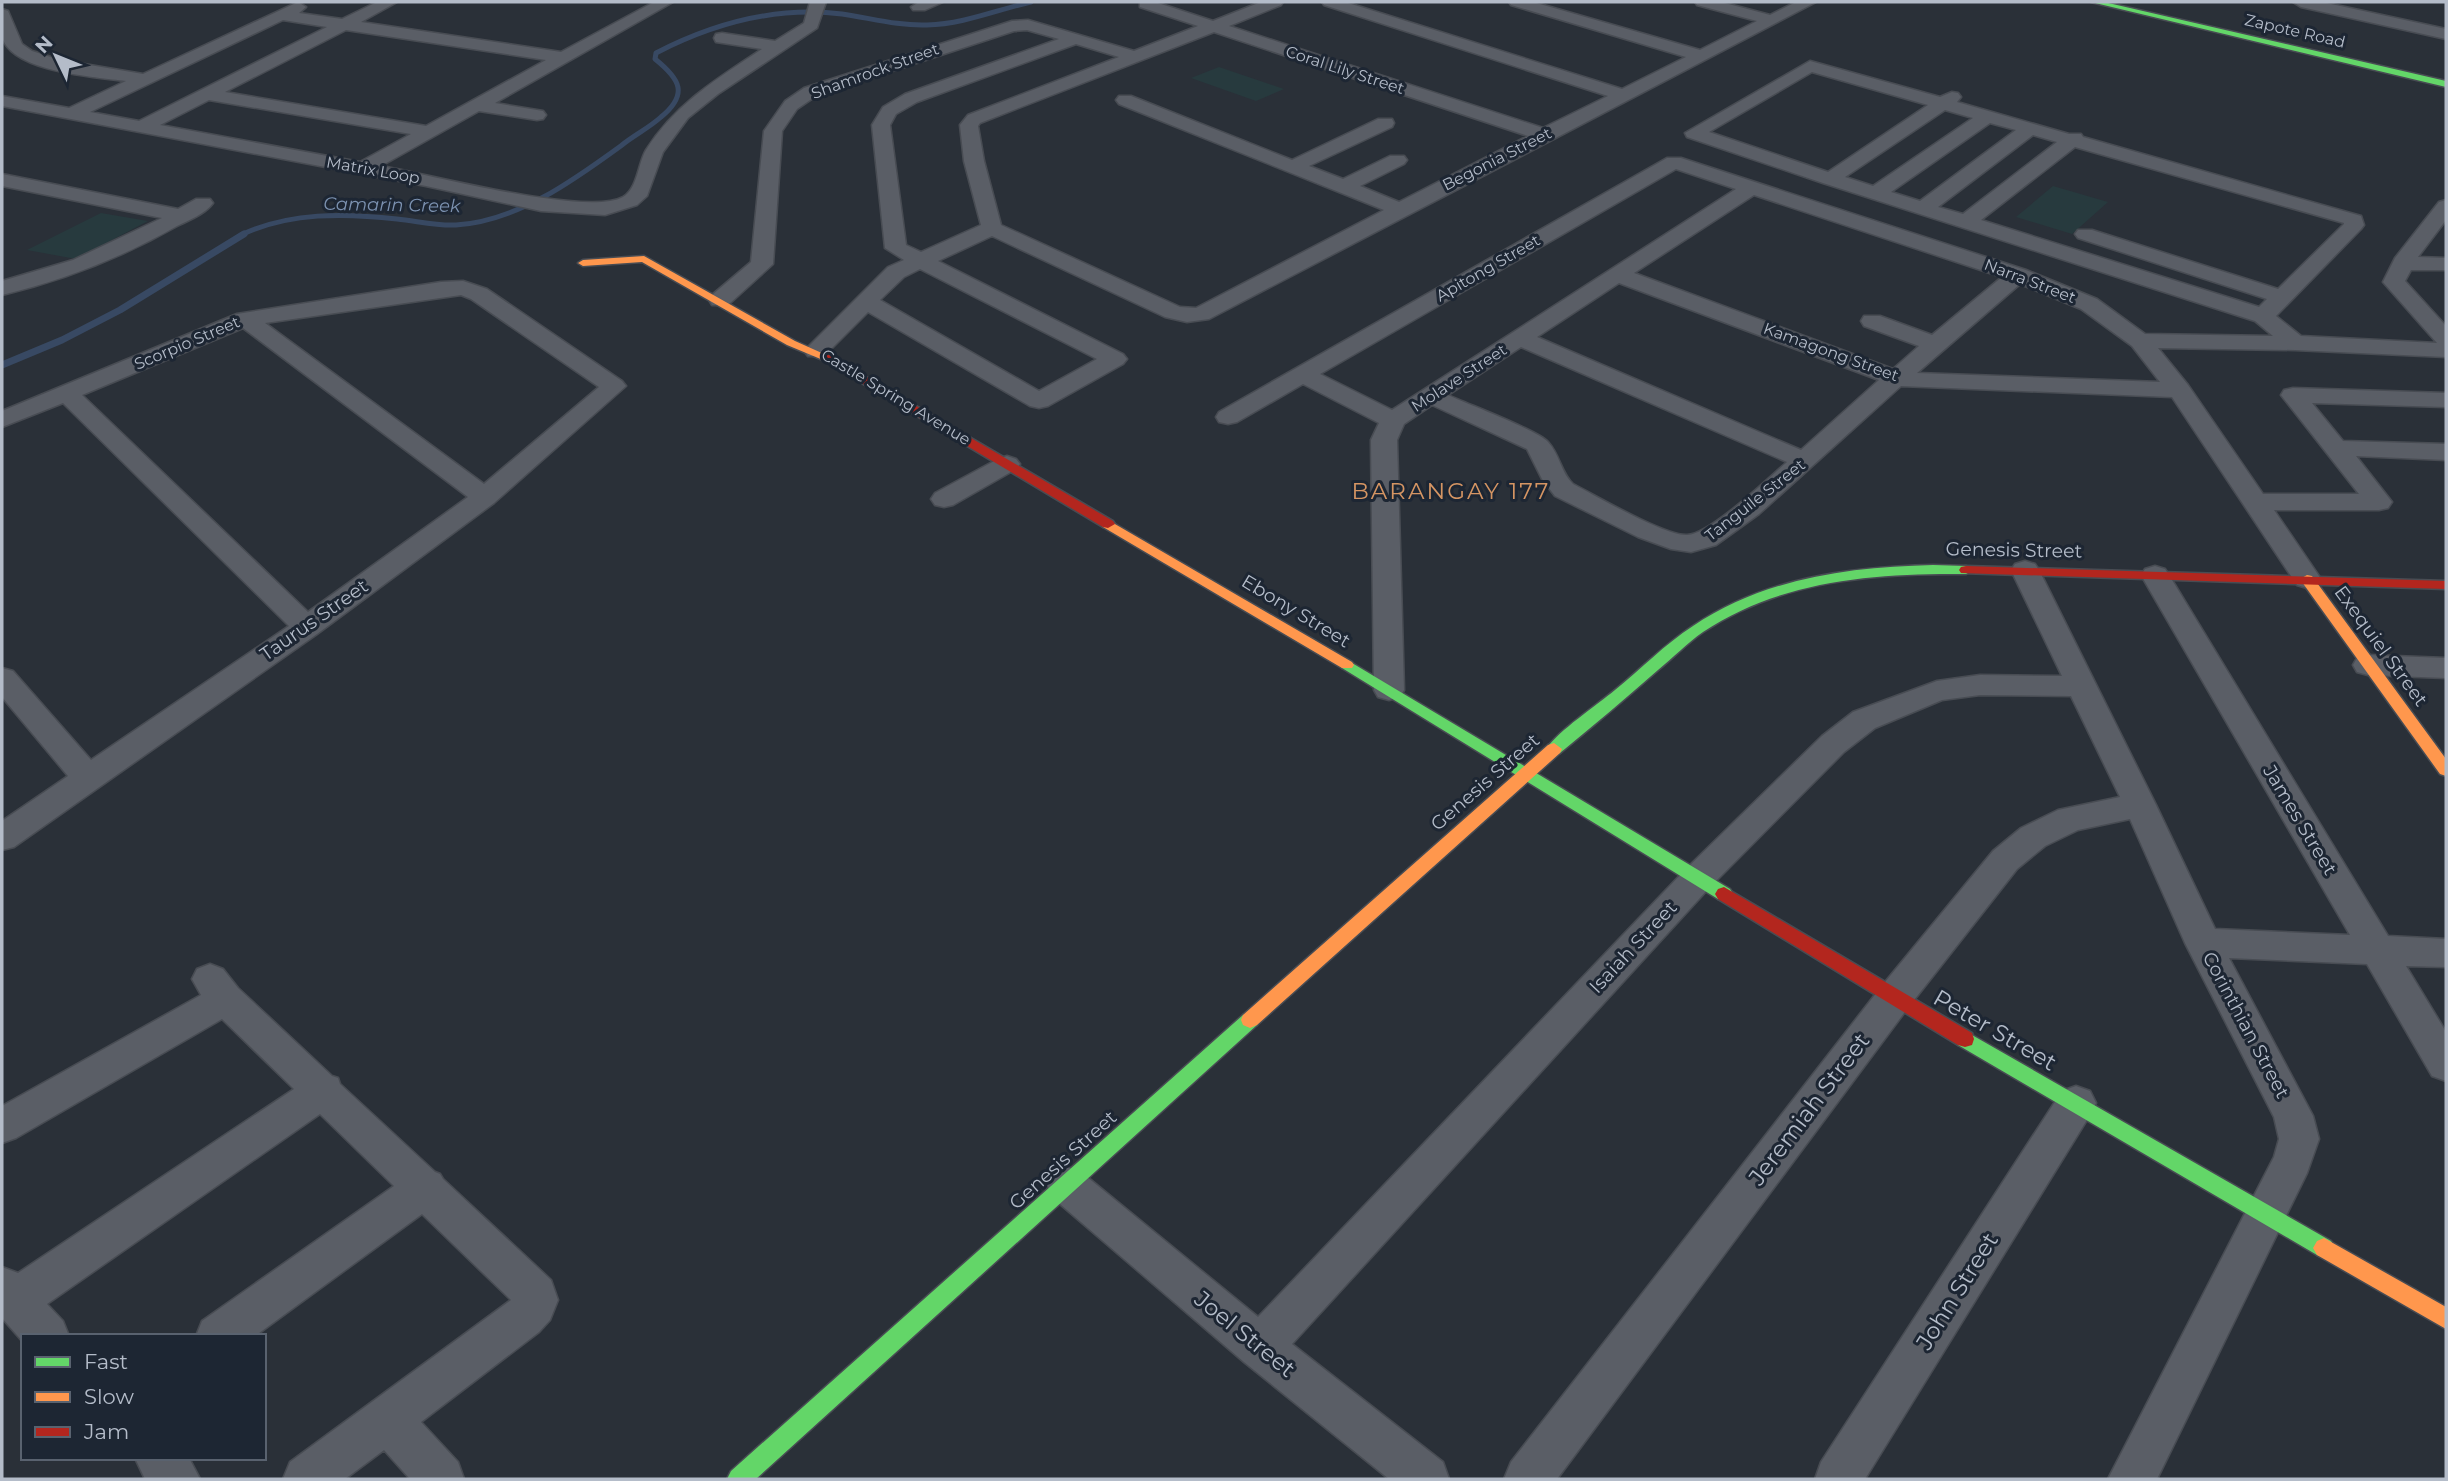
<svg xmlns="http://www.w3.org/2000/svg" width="2448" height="1481" viewBox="0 0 2448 1481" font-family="Montserrat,sans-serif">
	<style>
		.green { fill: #273a3e }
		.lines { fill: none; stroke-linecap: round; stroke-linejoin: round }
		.stream-far1 { stroke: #384963; stroke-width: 5 }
		.stream { stroke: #384963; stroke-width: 7 }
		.street-casing { stroke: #484c53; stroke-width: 3 }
		.fast-casing { stroke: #484c53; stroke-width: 3 }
		.slow-casing { stroke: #484c53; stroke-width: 3 }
		.jam-casing { stroke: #484c53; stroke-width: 3 }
		.street { fill: #5a5e66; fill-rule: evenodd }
		.fast { fill: #63d668; fill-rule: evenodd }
		.slow { fill: #ff974d; fill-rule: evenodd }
		.jam { fill: #b3261e; fill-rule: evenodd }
		.labels { text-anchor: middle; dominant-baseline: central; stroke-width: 6; stroke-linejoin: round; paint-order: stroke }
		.far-street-label { font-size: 16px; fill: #b4bcc9; stroke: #1d2633 }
		.far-water-label { font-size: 18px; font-style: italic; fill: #7c92b1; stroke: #1d2633 }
		.street-label { font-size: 19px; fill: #b4bcc9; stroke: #1d2633 }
		.quarter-label { font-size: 23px; letter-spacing: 2px; fill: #d59563; stroke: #1d2633 }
		.near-street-label { font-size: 23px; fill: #b4bcc9; stroke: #1d2633 }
	</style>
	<rect width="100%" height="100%" fill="#2a3038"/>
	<!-- green -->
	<path class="green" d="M 1219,67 L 1284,89 L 1256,101 L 1191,78 Z
		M 2053,186 L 2108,202 L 2072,234 L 2016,217 Z
		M 101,213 L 148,221 L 76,259 L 27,250 Z"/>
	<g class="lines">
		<!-- stream-far1 -->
		<path class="stream-far1" d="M 241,235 C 289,212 345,213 397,219 C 417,221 436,226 456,225 C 518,221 574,180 622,145 C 634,135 649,128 661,117 C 689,94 680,79 655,59 L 656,53 C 714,23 776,6 842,14 C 870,18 898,26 927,25 C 964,24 996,10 1031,2"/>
		<!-- stream -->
		<path class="stream" d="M 2,365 L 62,340 L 120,310 L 244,234"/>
		<defs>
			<path id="street" d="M 298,2 L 306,7 L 299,13 L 342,19 L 377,2 L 397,2 L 361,22 L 561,52 L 654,2 L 673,2 L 495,103 L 543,111 L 546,115 L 543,119 L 537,120 L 479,111 L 381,166 C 428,174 587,217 623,197 C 638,188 638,163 646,150 C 675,104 718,78 762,49 L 716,42 L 714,38 L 716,34 L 722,33 L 775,41 L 804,23 L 810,2 L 826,2 L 817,28 L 718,94 L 688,118 L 663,152 L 647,196 L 637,205 L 605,215 L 541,211 L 426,186 L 2,106 L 2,96 L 69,108 L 126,81 C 96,77 12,72 2,37 C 0,28 2,18 2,9 L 8,11 L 22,44 L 32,51 L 60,60 L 143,74 ZM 283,20 L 327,27 L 139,121 L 90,112 ZM 346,30 L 546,60 L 426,126 L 225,92 ZM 209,100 L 411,134 L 360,162 L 160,125 Z
				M 919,2 L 943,2 L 925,10 L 913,10 L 911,7 Z
				M 1140,2 L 1155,2 L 1213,21 L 1261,2 L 1283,2 L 1281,5 L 1229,26 L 1543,128 L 1608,96 L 1324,5 L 1322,2 L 1345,2 L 1622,89 L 1686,57 L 1511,5 L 1509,2 L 1533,2 L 1700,50 L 1757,21 L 1697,5 L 1695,2 L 1721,2 L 1770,15 L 1796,2 L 1816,2 L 1209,319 L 1187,322 L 1165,317 L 992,236 L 938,261 L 1123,354 L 1127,359 L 1123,364 L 1048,406 L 1039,408 L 1030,406 L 868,312 L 824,356 L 808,356 L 804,351 L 888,267 L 904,260 L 885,248 L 872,125 L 883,107 L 905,94 L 1059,39 L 1027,30 L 1014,31 L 816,96 L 797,109 L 782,131 L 773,264 L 728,305 L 712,305 L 709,300 L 712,295 L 751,262 L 764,131 L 785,101 L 804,88 L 1012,21 L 1028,20 L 1134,51 L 1198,26 L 1140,7 ZM 1214,32 L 1528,136 L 1399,202 L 1360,186 L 1404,164 L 1407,160 L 1404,156 L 1390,156 L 1343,179 L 1309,166 L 1392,127 L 1394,123 L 1392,119 L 1378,119 L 1292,160 L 1131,96 L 1119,96 L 1116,100 L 1119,104 L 1384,210 L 1196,308 L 1180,307 L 1001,225 L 984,161 L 978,126 L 980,123 ZM 1076,44 L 1119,57 L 968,115 L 960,125 L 964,161 L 981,225 L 921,252 L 906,245 L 890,125 L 896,114 L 917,102 ZM 920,269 L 1097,359 L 1039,391 L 880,300 L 904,277 Z
				M 2293,2 L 2322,2 L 2446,29 L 2446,39 L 2301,7 Z
				M 1810,61 L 1940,97 L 1952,92 L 1958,93 L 1961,97 L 1957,102 L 2069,134 L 2081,134 L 2083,137 L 2361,216 L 2364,225 L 2361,229 L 2276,316 L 2301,336 L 2437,343 L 2383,282 L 2395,258 L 2439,202 L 2446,200 L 2446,220 L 2418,257 L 2446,258 L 2446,270 L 2411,270 L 2405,281 L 2446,326 L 2446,357 L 2295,350 L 2158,348 L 2188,385 L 2263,494 L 2359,494 L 2281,395 L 2284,390 L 2293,388 L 2446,393 L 2446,407 L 2312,403 L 2343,441 L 2446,444 L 2446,460 L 2356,456 L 2392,502 L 2388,508 L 2379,510 L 2274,510 L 2321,579 L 2317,585 L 2307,588 L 2297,585 L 2172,397 L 1901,386 L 1759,514 L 1716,545 L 1691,552 L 1671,549 L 1638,537 L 1555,496 L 1542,479 L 1527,449 L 1432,405 L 1404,424 L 1397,440 L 1404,690 L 1400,697 L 1389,700 L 1378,697 L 1374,690 L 1371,440 L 1379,423 L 1303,384 L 1237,422 L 1228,424 L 1219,422 L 1216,417 L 1219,412 L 1667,158 L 1681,158 L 2026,270 L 2097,299 L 2145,334 L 2273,336 L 2255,321 L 1823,183 L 1687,137 L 1685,133 ZM 1812,72 L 1928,105 L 1828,172 L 1709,132 ZM 1945,110 L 1973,118 L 1873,186 L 1845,177 ZM 1990,123 L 2016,130 L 1920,201 L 1891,192 ZM 2033,135 L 2057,142 L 1963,214 L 1938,207 ZM 2075,147 L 2344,223 L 2344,224 L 2278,289 L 2092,230 L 2078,230 L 2075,234 L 2078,238 L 2267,299 L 2259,307 L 1981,220 ZM 1676,169 L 1736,189 L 1392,410 L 1320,374 ZM 1754,195 L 2002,277 L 1932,335 L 1880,316 L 1864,316 L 1861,321 L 1864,326 L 1919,346 L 1893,369 L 1634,273 ZM 1619,283 L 1879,380 L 1801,450 L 1537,337 ZM 2020,284 L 2081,309 L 2132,346 L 2160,382 L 1917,373 ZM 1521,347 L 1787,462 C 1769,478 1709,535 1687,535 C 1665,536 1596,496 1573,484 C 1561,473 1560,455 1548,442 C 1537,430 1467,404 1448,395 Z
				M 2,174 L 178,209 L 196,199 L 210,199 L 213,203 C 205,214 189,220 177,226 C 121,258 64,280 2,295 L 2,281 L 73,260 L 162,218 L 2,186 Z
				M 463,281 L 487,289 L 622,381 L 626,386 L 494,503 L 317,634 L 14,847 L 2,850 L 2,821 L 68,776 L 2,697 L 2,668 L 13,671 L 91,760 L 289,626 L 63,403 L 2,427 L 2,411 L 237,314 L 441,282 ZM 461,295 L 471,299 L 599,387 L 484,484 L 265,323 ZM 243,328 L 468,497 L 308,612 L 82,395 Z
				M 1007,456 L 1016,459 L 1020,464 L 1016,469 L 953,505 L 944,507 L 935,505 L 931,499 L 935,493 L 998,459 Z
				M 2025,561 L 2035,564 L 2039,570 L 2156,805 L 2215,929 L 2350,935 L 2141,575 L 2145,569 L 2155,566 L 2165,569 L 2169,575 L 2388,936 L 2446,939 L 2446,967 L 2406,966 L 2446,1032 L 2446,1081 L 2432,1076 L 2367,964 L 2229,958 L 2313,1116 L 2319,1139 L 2307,1173 L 2157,1479 L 2108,1479 L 2274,1157 L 2279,1139 L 2274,1117 L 2185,943 L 2130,819 L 2078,830 L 2045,846 L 2017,869 L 1907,1009 L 1557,1479 L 1504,1479 L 1511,1462 L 1881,987 L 1993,851 L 2021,828 L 2058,810 L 2120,797 L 2071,696 L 1980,695 L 1942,700 L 1875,728 L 1844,752 L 1709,888 L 1292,1344 L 1443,1462 L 1449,1479 L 1389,1479 L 1244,1362 L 1053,1198 L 1047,1185 L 1053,1172 L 1067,1167 L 1081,1172 L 1258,1317 L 1685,870 L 1822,736 L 1853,712 L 1937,681 L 1980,675 L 2062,676 L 2011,570 L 2015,564 Z
				M 2368,655 L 2446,658 L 2446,678 L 2368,675 L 2357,672 L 2353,665 L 2357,658 Z
				M 210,964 L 223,969 L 238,988 L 332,1076 L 338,1078 L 340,1084 L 435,1172 L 440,1174 L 443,1179 L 551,1280 L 558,1300 L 550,1320 L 539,1332 L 421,1422 L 458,1462 L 464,1479 L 410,1479 L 384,1450 L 345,1479 L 283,1479 L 290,1462 L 511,1300 L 422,1214 L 255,1336 L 196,1336 L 202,1321 L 394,1186 L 320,1114 L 47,1304 L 63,1321 L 69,1336 L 23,1336 L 23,1342 L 2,1318 L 2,1267 L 18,1273 L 294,1089 L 222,1019 L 16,1138 L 2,1143 L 2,1106 L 201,995 L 192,979 L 197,969 Z
				M 2076,1086 L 2090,1091 L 2096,1103 L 2090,1115 L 1865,1479 L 1815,1479 L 1821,1462 L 2062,1091 Z
				M 135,1458 L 189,1458 L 200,1479 L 145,1479 Z"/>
			<path id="fast" d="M 2091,2 L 2104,2 L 2446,81 L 2446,87 Z
				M 1933,565 L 1966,566 L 1973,570 L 1966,574 C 1875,573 1781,580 1703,632 C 1687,643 1673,658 1658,670 C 1626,698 1593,726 1560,753 L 1554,755 L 1546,749 C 1558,731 1597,705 1615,690 C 1641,669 1665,644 1693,626 C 1764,578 1849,567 1933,565 Z
				M 1347,660 L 1730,889 L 1733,894 L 1730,899 L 1718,899 L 1342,668 L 1340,665 L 1342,662 Z
				M 1250,1012 L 1257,1015 L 1259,1020 L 1257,1025 L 756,1479 L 727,1479 L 731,1471 L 1243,1015 Z
				M 1965,1031 L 2331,1241 L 2335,1248 L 2331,1255 L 2324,1258 L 2317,1255 L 1958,1045 L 1956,1039 L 1958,1033 Z"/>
			<path id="slow" d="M 644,256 L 795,341 L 833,358 L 831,360 L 823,360 L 787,345 L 642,262 L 583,266 L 578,263 L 583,260 Z
				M 1108,520 L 1352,662 L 1354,665 L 1352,668 L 1342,668 L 1103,527 L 1101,524 Z
				M 2307,575 L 2312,576 L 2446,759 L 2446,776 L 2440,774 L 2302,582 L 2300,579 Z
				M 1554,743 L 1562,749 L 1560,753 L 1257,1025 L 1250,1028 L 1243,1025 L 1241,1020 L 1243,1015 L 1548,745 Z
				M 2324,1238 L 2446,1307 L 2446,1329 L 2317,1255 L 2313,1248 L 2317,1241 Z"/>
			<path id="jam" d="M 827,354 L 1113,521 L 1115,524 L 1108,528 L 1103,527 L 823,360 L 823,356 Z
				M 1966,566 L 2446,581 L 2446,589 L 1961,573 L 1959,570 L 1961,567 Z
				M 1724,887 L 1972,1033 L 1974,1039 L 1972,1045 L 1965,1047 L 1958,1045 L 1718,899 L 1715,894 L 1718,889 Z"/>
		</defs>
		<!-- street casing -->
		<use href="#street" class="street-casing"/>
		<!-- fast casing -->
		<use href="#fast" class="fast-casing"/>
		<!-- slow casing -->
		<use href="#slow" class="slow-casing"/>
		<!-- jam casing -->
		<use href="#jam" class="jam-casing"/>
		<!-- street -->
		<use href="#street" class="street"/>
		<!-- fast -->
		<use href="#fast" class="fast"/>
		<!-- slow -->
		<use href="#slow" class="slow"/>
		<!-- jam -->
		<use href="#jam" class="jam"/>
	</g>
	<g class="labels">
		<!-- far-street labels -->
		<g class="far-street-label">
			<text transform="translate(2295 31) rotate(13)">Zapote Road</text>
			<text transform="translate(1345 70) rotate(18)">Coral Lily Street</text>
			<text transform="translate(875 71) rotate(-20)">Shamrock Street</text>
			<text transform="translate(1497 159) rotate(-27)">Begonia Street</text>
			<text transform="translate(373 170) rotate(10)">Matrix Loop</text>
			<text transform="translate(1488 268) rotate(-30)">Apitong Street</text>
			<text transform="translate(2030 281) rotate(21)">Narra Street</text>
			<text transform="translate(187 343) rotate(-23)">Scorpio Street</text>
			<text transform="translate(1831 352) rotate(20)">Kamagong Street</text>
			<text transform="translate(1459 378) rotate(-33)">Molave Street</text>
			<text transform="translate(896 397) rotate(31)">Castle Spring Avenue</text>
			<text transform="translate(1755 500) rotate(-38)">Tanguile Street</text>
		</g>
		<!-- far-water labels -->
		<g class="far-water-label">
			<text transform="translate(392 205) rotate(1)">Camarin Creek</text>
		</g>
		<!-- street labels -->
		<g class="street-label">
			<text transform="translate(2014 550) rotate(1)">Genesis Street</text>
			<text transform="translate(1296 611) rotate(31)">Ebony Street</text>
			<text transform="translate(314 620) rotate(-35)">Taurus Street</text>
			<text transform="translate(2381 646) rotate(54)">Exequiel Street</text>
			<text transform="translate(1485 782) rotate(-41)">Genesis Street</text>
			<text transform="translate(2300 820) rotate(59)">James Street</text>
			<text transform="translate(1633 947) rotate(-47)">Isaiah Street</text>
			<text transform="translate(2246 1025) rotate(62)">Corinthian Street</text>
			<text transform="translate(1063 1160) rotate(-42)">Genesis Street</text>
		</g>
		<!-- quarter labels -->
		<g class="quarter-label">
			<text x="1451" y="491">BARANGAY 177</text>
		</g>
		<!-- near-street labels -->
		<g class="near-street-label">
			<text transform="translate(1995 1030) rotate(30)">Peter Street</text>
			<text transform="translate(1809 1109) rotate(-53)">Jeremiah Street</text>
			<text transform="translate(1957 1291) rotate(-58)">John Street</text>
			<text transform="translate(1245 1334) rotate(39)">Joel Street</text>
		</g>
	</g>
	<!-- border -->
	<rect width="2448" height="1481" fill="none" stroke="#b4bcc9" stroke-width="7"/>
	<!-- legend -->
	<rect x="21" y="1334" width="245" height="126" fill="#1d2633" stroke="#59626f" stroke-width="2"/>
	<rect x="35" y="1357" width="35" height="10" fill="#63d668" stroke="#59626f" stroke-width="2"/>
	<text x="84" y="1369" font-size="21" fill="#b4bcc9">Fast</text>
	<rect x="35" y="1392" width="35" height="10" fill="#ff974d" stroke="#59626f" stroke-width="2"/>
	<text x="84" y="1404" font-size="21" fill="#b4bcc9">Slow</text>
	<rect x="35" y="1427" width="35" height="10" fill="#b3261e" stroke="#59626f" stroke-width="2"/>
	<text x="84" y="1439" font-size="21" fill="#b4bcc9">Jam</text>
	<!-- north arrow -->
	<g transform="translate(56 56) rotate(313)" stroke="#1d2633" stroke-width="5" paint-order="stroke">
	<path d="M0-5L12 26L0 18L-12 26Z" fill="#b4bcc9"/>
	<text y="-10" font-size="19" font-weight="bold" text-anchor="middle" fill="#b4bcc9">N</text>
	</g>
</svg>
